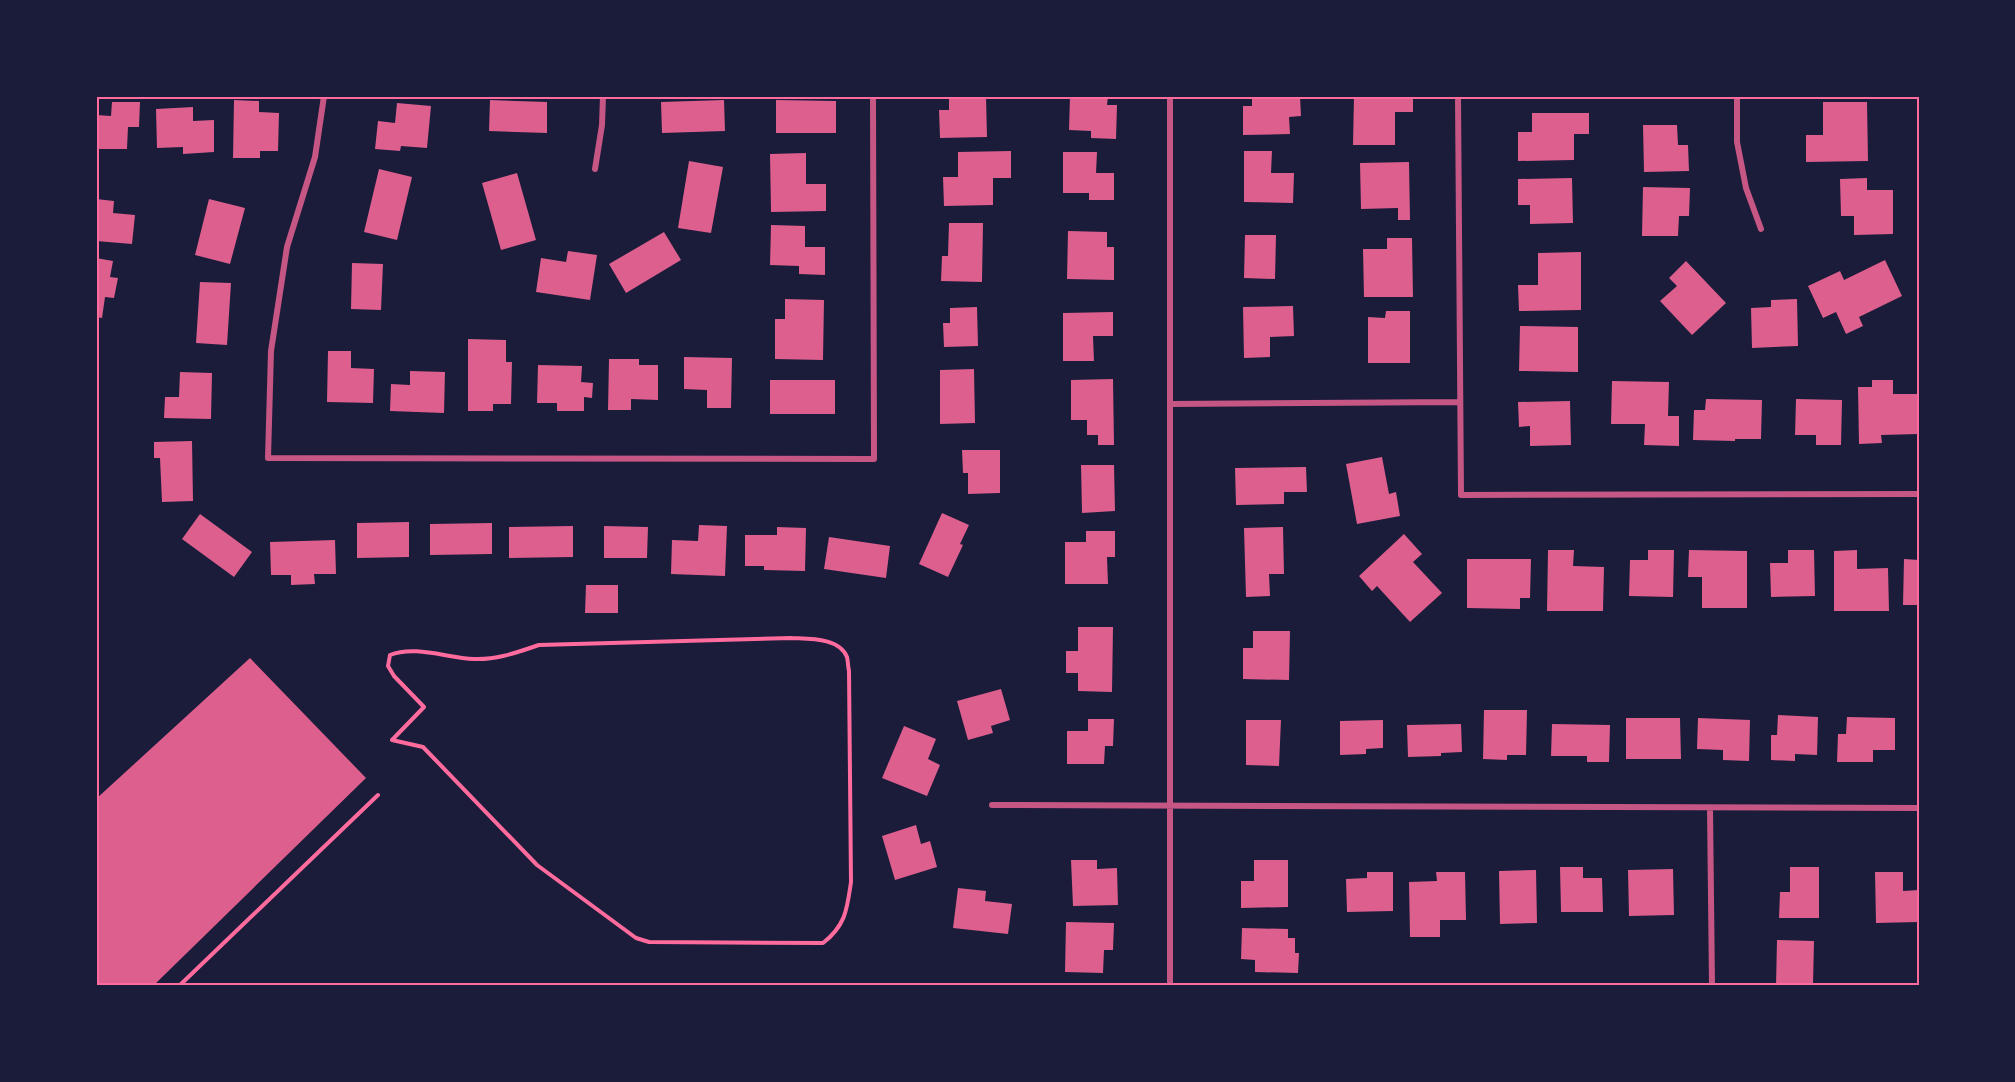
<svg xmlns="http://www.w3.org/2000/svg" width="2015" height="1082" viewBox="0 0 2015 1082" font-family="'Fira Sans',sans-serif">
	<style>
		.building { fill: #dd5f8e }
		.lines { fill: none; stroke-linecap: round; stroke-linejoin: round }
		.path { stroke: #ff6b9d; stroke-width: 4 }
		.minor { stroke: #c65784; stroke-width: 6 }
		.neatline { fill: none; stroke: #ff6b9d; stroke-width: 2 }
	</style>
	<rect width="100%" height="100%" fill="#1b1b3a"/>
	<!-- building -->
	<path class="building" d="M 949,96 L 986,96 L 987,137 L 940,138 L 939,110 L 949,110 Z
		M 1070,96 L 1108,96 L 1107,105 L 1117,105 L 1116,139 L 1091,138 L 1091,131 L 1069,130 Z
		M 1252,96 L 1300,96 L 1301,116 L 1289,117 L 1290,134 L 1243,135 L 1243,106 L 1252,106 Z
		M 1354,96 L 1413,96 L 1413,112 L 1395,112 L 1395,145 L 1353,145 Z
		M 234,100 L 259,101 L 259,112 L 279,113 L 278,151 L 260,151 L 260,158 L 233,158 Z
		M 490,100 L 547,102 L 547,133 L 489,131 Z
		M 724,100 L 725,131 L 662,133 L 661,102 Z
		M 776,100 L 836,101 L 836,133 L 776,133 Z
		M 112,102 L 140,102 L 139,127 L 128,127 L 127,149 L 96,149 L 96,115 L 111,116 Z
		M 1823,102 L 1867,102 L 1868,161 L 1806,162 L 1806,135 L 1823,135 Z
		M 397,103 L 431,106 L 427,148 L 401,146 L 400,151 L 375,149 L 378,121 L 395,123 Z
		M 193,107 L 193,121 L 214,120 L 214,152 L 183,154 L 183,147 L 157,148 L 156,109 Z
		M 1532,113 L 1589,113 L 1589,134 L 1574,134 L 1574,160 L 1518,161 L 1518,132 L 1532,132 Z
		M 1643,125 L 1677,125 L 1678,145 L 1688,145 L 1689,171 L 1644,172 Z
		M 1011,151 L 1011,178 L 993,178 L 993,205 L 944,206 L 943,177 L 958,177 L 958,152 Z
		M 1244,151 L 1272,151 L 1271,173 L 1294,173 L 1293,203 L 1244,202 Z
		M 1063,152 L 1097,152 L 1096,173 L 1114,173 L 1114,200 L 1089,200 L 1089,193 L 1063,193 Z
		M 806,153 L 806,184 L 826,184 L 826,211 L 771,212 L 770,154 Z
		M 689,161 L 723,167 L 711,233 L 678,228 Z
		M 1409,162 L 1410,220 L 1398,220 L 1398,208 L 1361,209 L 1360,163 Z
		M 379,169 L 412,177 L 397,240 L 364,232 Z
		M 517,173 L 536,240 L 501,250 L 482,183 Z
		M 1572,178 L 1573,223 L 1530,224 L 1530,205 L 1518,205 L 1518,179 Z
		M 1867,178 L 1867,190 L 1893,190 L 1893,234 L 1854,235 L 1854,216 L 1841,216 L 1840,179 Z
		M 1643,187 L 1690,188 L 1689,216 L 1679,216 L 1678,236 L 1642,236 Z
		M 96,199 L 114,201 L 113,213 L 135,215 L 132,244 L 96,241 Z
		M 209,199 L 245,208 L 230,264 L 195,255 Z
		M 949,223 L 983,223 L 982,282 L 941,281 L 942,256 L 948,256 Z
		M 771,225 L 805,226 L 805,247 L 825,247 L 825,275 L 799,274 L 799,266 L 770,265 Z
		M 1068,231 L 1107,232 L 1107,247 L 1114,247 L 1114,280 L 1067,279 Z
		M 664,232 L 681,260 L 626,293 L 609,264 Z
		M 1245,235 L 1276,235 L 1275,279 L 1244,278 Z
		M 1387,238 L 1412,238 L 1413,297 L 1364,297 L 1363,249 L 1387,249 Z
		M 568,251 L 597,255 L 590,300 L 536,292 L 541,258 L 566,262 Z
		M 1581,252 L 1581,310 L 1519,311 L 1518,285 L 1538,285 L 1538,253 Z
		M 96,258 L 113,261 L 110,277 L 118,278 L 114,298 L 105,297 L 102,318 L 96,317 Z
		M 1885,260 L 1902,296 L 1859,317 L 1863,326 L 1846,334 L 1836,312 L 1823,318 L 1808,286 L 1840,271 L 1844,280 Z
		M 1686,261 L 1726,303 L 1692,335 L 1660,301 L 1677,286 L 1669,278 Z
		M 352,263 L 383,264 L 381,310 L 351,309 Z
		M 200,282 L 231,283 L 227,345 L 196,343 Z
		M 785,299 L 824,300 L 823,360 L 775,359 L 775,319 L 785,319 Z
		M 1797,299 L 1798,346 L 1752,348 L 1751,308 L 1771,307 L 1771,300 Z
		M 1293,306 L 1294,336 L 1270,337 L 1270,357 L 1244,358 L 1243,307 Z
		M 977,307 L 978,346 L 944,347 L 943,323 L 950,323 L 950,308 Z
		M 1386,311 L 1410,311 L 1410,363 L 1368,363 L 1368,317 L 1385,318 Z
		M 1113,312 L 1113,336 L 1093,336 L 1094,361 L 1063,361 L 1063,313 Z
		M 1520,326 L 1578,327 L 1578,372 L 1519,371 Z
		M 468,339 L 506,340 L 506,362 L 512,362 L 511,404 L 493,404 L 493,411 L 468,411 Z
		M 328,351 L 351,351 L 351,368 L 374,369 L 373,403 L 327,402 Z
		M 684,357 L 732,358 L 731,408 L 707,408 L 707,390 L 684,389 Z
		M 609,359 L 639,359 L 639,365 L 658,365 L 658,400 L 631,399 L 631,410 L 608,410 Z
		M 538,365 L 582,366 L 581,382 L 593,383 L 592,398 L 584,397 L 584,411 L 557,411 L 557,403 L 537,403 Z
		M 974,369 L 975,423 L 940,424 L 940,370 Z
		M 410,371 L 445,372 L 444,413 L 390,411 L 391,384 L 410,385 Z
		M 180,372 L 212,373 L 211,419 L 164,418 L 165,397 L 179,397 Z
		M 1113,379 L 1114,445 L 1098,445 L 1098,435 L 1087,435 L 1087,420 L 1071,420 L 1071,380 Z
		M 770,380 L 835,380 L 835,414 L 770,414 Z
		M 1872,380 L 1893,380 L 1893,394 L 1919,394 L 1919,434 L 1881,435 L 1882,443 L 1859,444 L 1858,387 L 1872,387 Z
		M 1612,381 L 1669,382 L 1668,416 L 1679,416 L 1679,446 L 1644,445 L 1645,424 L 1611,424 Z
		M 1706,399 L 1762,400 L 1761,439 L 1735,439 L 1735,441 L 1693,440 L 1694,410 L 1705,410 Z
		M 1796,399 L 1842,400 L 1841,445 L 1816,445 L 1816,435 L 1795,435 Z
		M 1570,401 L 1571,445 L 1530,446 L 1530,426 L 1519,427 L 1518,402 Z
		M 192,441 L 193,501 L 162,502 L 160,458 L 154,458 L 154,442 Z
		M 962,450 L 1000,450 L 1000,493 L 968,494 L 968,473 L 963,473 Z
		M 1382,457 L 1389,494 L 1396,492 L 1400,516 L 1357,524 L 1346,464 Z
		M 1081,465 L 1114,465 L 1115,511 L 1082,513 Z
		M 1306,467 L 1307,492 L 1284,492 L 1284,504 L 1236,505 L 1235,468 Z
		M 942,513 L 969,525 L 960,544 L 963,545 L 948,577 L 919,564 Z
		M 200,514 L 252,552 L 234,577 L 182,539 Z
		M 409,522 L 409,557 L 357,558 L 357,523 Z
		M 492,523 L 492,554 L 430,555 L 430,524 Z
		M 699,525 L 727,526 L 725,576 L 671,574 L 672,540 L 698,541 Z
		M 573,526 L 573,557 L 509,558 L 509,527 Z
		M 604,526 L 648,527 L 647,558 L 604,558 Z
		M 777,527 L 806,528 L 805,571 L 764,570 L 764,566 L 745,566 L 745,535 L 777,535 Z
		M 1283,527 L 1284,574 L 1269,574 L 1270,596 L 1246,597 L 1244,528 Z
		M 1086,531 L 1115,531 L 1115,557 L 1107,557 L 1108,584 L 1065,584 L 1065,542 L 1086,542 Z
		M 1404,534 L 1422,554 L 1413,562 L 1442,593 L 1410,622 L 1377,586 L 1372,591 L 1359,576 Z
		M 829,537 L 890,546 L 886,578 L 824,569 Z
		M 335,540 L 336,574 L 314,574 L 315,584 L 291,585 L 291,575 L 271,575 L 270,542 Z
		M 1548,550 L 1574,550 L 1573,566 L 1604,567 L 1603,611 L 1547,611 Z
		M 1648,550 L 1674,550 L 1673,597 L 1629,596 L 1630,560 L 1648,560 Z
		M 1689,550 L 1747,551 L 1747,608 L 1702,608 L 1702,577 L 1688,577 Z
		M 1788,550 L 1814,550 L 1815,596 L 1771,597 L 1770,563 L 1788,563 Z
		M 1857,550 L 1857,569 L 1888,568 L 1889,611 L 1834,611 L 1834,551 Z
		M 1467,559 L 1531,559 L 1530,598 L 1520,598 L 1520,609 L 1467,608 Z
		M 1904,559 L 1919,560 L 1919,605 L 1903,605 Z
		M 586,585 L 618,585 L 618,613 L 585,613 Z
		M 1078,627 L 1113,627 L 1112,692 L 1078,691 L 1078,673 L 1066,673 L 1066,651 L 1078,651 Z
		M 1253,631 L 1290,631 L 1289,680 L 1243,679 L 1243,648 L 1253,648 Z
		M 250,658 L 366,778 L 153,986 L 96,986 L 96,799 Z
		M 1001,689 L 1010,720 L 991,726 L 993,733 L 968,740 L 957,701 Z
		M 1484,710 L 1527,710 L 1526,755 L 1507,755 L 1507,760 L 1483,759 Z
		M 1778,715 L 1818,717 L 1817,755 L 1795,754 L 1795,761 L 1771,760 L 1771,735 L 1777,735 Z
		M 1847,717 L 1895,718 L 1895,750 L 1873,750 L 1873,762 L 1837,762 L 1838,734 L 1846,734 Z
		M 1626,718 L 1680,718 L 1681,759 L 1626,759 Z
		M 1698,718 L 1750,720 L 1749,761 L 1723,760 L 1723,750 L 1697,749 Z
		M 1088,719 L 1114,719 L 1113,746 L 1105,746 L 1104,764 L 1067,764 L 1067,731 L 1088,731 Z
		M 1246,720 L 1281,720 L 1279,766 L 1246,765 Z
		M 1383,720 L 1383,748 L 1366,749 L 1366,754 L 1340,755 L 1340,721 Z
		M 1461,724 L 1462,752 L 1441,753 L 1441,756 L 1408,757 L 1407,725 Z
		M 1552,724 L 1610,725 L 1609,762 L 1587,762 L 1587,756 L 1551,756 Z
		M 904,726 L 936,739 L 928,759 L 940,765 L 927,796 L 882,778 Z
		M 916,825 L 921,844 L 930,841 L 937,867 L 895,880 L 882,836 Z
		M 1071,860 L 1097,860 L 1097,869 L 1117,868 L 1118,905 L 1073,906 Z
		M 1254,860 L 1288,860 L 1288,907 L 1241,908 L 1241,881 L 1254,881 Z
		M 1560,867 L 1583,867 L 1583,878 L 1602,878 L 1603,912 L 1561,912 Z
		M 1790,867 L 1819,867 L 1819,918 L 1779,918 L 1780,892 L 1790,892 Z
		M 1673,869 L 1674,915 L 1629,916 L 1628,870 Z
		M 1536,870 L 1537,923 L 1500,924 L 1499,871 Z
		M 1367,872 L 1393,872 L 1393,911 L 1347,912 L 1346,879 L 1367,878 Z
		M 1436,872 L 1465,872 L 1466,920 L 1440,920 L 1440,937 L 1410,937 L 1409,882 L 1437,881 Z
		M 1875,872 L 1903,872 L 1903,891 L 1919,890 L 1919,922 L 1876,923 Z
		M 958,888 L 986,891 L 985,901 L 1012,904 L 1008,934 L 953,928 Z
		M 1066,922 L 1114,923 L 1113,950 L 1104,950 L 1103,973 L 1065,972 Z
		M 1242,928 L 1288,929 L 1288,938 L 1295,938 L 1295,953 L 1299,953 L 1298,973 L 1255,972 L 1255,960 L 1241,959 Z
		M 1777,940 L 1814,941 L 1813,986 L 1776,986 Z"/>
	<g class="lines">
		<!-- path -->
		<path class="path" d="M 791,638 C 808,639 839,637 847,657 C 848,661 848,667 849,671 L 851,882 C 847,909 846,925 823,943 L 649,942 L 636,938 L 537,865 L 423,747 L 392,740 L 424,707 L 394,676 L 388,666 L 390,655 C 415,645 447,658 474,659 C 497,660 518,652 539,645 Z
			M 179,986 L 378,795"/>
		<!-- minor -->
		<path class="minor" d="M 324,96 L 315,157 L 287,247 L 271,351 L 268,458 L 874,459 L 873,96
			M 1170,96 L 1170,986
			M 1458,96 L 1461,495 L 1919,494
			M 1737,96 L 1737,142 L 1746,188 L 1761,229
			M 595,169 L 602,125 L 603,96
			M 1170,404 L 1459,402
			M 992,805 L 1919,808
			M 1710,808 L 1712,986"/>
	</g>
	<!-- border -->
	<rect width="2015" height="1082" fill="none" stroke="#1b1b3a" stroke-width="195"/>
	<rect x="98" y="98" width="1820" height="886" class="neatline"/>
</svg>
